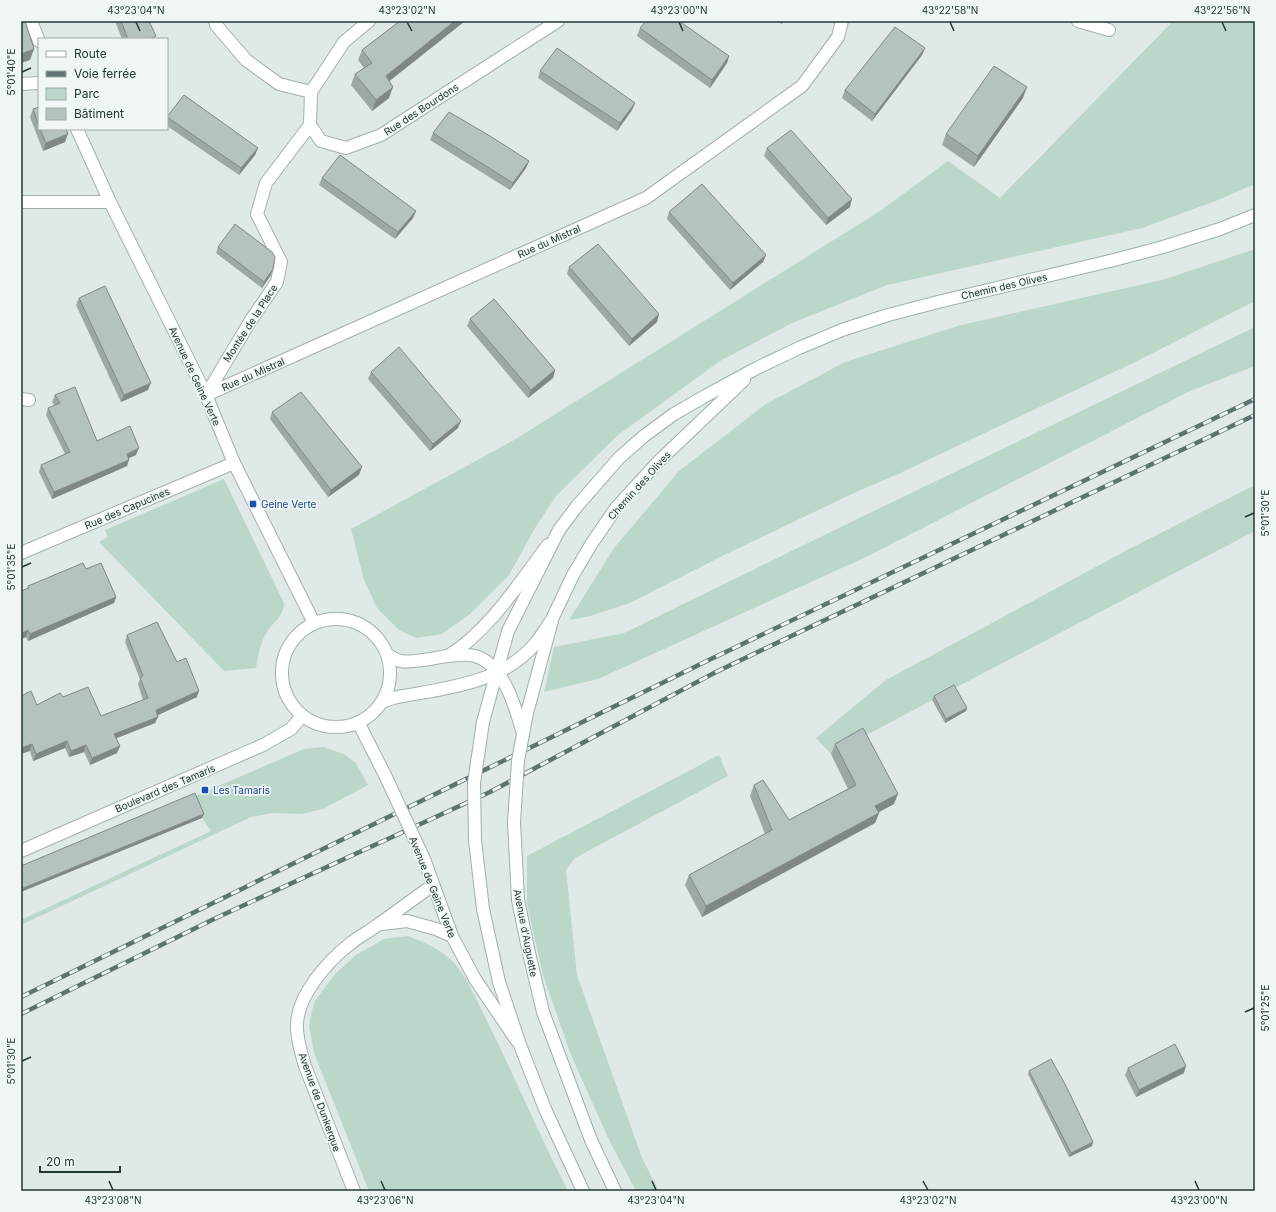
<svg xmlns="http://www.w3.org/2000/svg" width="1276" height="1212" viewBox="0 0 1276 1212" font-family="Inter,sans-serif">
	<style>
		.green { fill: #bad7ca }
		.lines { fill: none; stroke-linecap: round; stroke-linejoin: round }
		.street-casing { stroke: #a3b0ae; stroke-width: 14 }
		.secondary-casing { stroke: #9db0ae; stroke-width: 14 }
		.street { stroke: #fff; stroke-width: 12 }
		.secondary { stroke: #fff; stroke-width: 12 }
		.rail-casing { stroke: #5d7272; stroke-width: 4.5 }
		.rail { stroke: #eff6f4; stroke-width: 3; stroke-dasharray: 9; stroke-linecap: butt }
		.street-bridge-casing { stroke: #a3b0ae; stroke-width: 14; stroke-linecap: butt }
		.secondary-bridge-casing { stroke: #9db0ae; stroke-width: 14; stroke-linecap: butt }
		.street-bridge { stroke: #fff; stroke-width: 12 }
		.secondary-bridge { stroke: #fff; stroke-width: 12 }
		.wall { fill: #9ca8a5 }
		.shaded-wall { fill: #7f8886 }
		.building { fill: #b5c3c0; stroke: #7f8886 }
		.ticks { fill: none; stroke: #223736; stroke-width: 1.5 }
		.transit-dot { fill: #1a4fb4; stroke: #eff6f4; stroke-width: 1.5 }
		.labels { text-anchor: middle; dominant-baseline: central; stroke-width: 3.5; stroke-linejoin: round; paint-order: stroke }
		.street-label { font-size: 10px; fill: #223736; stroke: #eff6f4 }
		.transit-label { font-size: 10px; fill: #164399; stroke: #eff6f4; text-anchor: start }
		.neatline { fill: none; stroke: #223736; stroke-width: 1.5 }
		.ticks-label { font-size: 10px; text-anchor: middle; fill: #223736 }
	</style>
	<rect width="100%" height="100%" fill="#dfe9e7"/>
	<!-- green -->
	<path class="green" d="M 1173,21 L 1255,21 L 1255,184 L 1218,200 L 1142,228 L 887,285 L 792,323 L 720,361 L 618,435 L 556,496 L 535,528 L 509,575 L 470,614 L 442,634 L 416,638 L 399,630 L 377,608 L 364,580 L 351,529 L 514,440 L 880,211 L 948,161 L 1000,198 Z
		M 1255,249 L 1255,301 L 1135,362 L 896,475 L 856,492 L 722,556 L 630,603 L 590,616 L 569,620 L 614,548 L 679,471 L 766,404 L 845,362 L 961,325 L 1162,280 Z
		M 1255,327 L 1255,366 L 1190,391 L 866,557 L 598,679 L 544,692 L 554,647 L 624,633 L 849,523 Z
		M 224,479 L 284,603 C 284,616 273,622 267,632 C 260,643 258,656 256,668 L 224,671 L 99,542 L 108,537 L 105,530 Z
		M 1255,485 L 1255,531 L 953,689 L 831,754 L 816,738 L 886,680 L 1131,548 Z
		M 323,747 L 344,754 L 356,763 L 368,785 L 323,809 L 301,814 L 273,813 L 251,817 L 21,925 L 21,920 L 211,831 L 202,818 L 193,797 L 304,749 Z
		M 719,755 L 728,776 L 575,858 L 566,870 L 577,975 L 642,1158 L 659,1191 L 636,1191 L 610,1142 L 571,1055 L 543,975 L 527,904 L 527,856 Z
		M 408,936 C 423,942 437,947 450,959 C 465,972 478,1003 487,1021 C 515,1077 539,1135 568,1191 L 369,1191 L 314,1053 L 309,1026 L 314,1002 L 335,974 L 356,955 L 384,939 Z"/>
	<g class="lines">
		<defs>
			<path id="street" d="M 31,21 L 39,41
				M 215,21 L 216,25 L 246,60 L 279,84 L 311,92
				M 1078,21 L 1109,30
				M 21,84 L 39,83
				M 311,92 L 310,125 L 321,141 L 346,148 L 381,135 L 558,21
				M 311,92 L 344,42 L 369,21
				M 77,129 L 110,202 L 206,395 L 234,463 L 314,623
				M 21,202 L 110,202
				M 206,395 L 646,198 L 802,86 L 838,37 L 842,21
				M 206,395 L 251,320 L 277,282 L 281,262 L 257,214 L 266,183 L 310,125
				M 21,399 L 29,400
				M 21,553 L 234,463
				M282 673a54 54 0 1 1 108 0a54 54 0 1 1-108 0Z
				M 386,653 C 399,664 407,662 423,660 C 438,658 461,652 475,656 C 504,664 516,709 523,734
				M 448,656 C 489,631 519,583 548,545
				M 382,702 L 393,698 C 443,688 500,685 535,644 C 541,637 546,628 551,621
				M 358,722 L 385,775
				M 21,851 L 263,745 L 291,729 L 302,716
				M 424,859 L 452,936 L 475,979 L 517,1041
				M 382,924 L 407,921 L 436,929 L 452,936
				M 354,1191 L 305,1066 C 301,1053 297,1040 297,1027 C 296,996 328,961 351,943 C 360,936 370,931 379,924 C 397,911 415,898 433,885"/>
			<path id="secondary" d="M 483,722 L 508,631 L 559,530 L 577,506 L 619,458 L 644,436 L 674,414 L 707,395 L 757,368 L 799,348 L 842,330 L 888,315 L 942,301 L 1114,260 L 1163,247 L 1220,229 L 1255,215
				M 523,734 L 527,713 L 553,617 L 573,575 L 592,543 L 616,508 L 658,462 L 744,380
				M 514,822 L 518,900 L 529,953 L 543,1012 L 591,1140 L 615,1191
				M 475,840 L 483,909 L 499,982 L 520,1045 L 545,1109 L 583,1191"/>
		</defs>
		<!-- street casing -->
		<use href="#street" class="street-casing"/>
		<!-- secondary casing -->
		<use href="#secondary" class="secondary-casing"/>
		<!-- street -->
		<use href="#street" class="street"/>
		<!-- secondary -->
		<use href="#secondary" class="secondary"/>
		<defs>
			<path id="rail" d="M 21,997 L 711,659 L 1255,399
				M 21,1014 L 216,918 L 490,792 L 716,672 L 1255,415"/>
		</defs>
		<!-- rail casing -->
		<use href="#rail" class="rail-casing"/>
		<!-- rail -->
		<use href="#rail" class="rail"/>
		<defs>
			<path id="street-bridge" d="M 385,775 L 424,859"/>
			<path id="secondary-bridge" d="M 514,822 L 518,761 L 523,734
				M 475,840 L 474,783 L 483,722"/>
		</defs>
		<!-- street-bridge casing -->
		<use href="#street-bridge" class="street-bridge-casing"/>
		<!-- secondary-bridge casing -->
		<use href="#secondary-bridge" class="secondary-bridge-casing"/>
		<!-- street-bridge -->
		<use href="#street-bridge" class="street-bridge"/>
		<!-- secondary-bridge -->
		<use href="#secondary-bridge" class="secondary-bridge"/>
	</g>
	<!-- wall -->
	<path class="wall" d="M 115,21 L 149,21 L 155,39 L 122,39 Z
		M 400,21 L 465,21 L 389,81 L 389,98 L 372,111 L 351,85 L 355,74 L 364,68 L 358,60 L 362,50 Z
		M 777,21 L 784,21 L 782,24 Z
		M 640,28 L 729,56 L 727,63 L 710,88 L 637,36 Z
		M 922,55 L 872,121 L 842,98 L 845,90 Z
		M 540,71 L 635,103 L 632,110 L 617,131 L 538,78 Z
		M 1023,98 L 974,167 L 942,145 L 946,134 Z
		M 39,107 L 39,129 L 66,129 L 65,142 L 43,151 L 30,117 L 33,109 Z
		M 167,117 L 258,148 L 255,155 L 239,175 L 167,126 Z
		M 433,133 L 529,161 L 526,168 L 510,190 L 430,140 Z
		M 767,148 L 850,207 L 826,225 L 764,156 Z
		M 322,178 L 416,211 L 413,218 L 395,239 L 319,185 Z
		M 669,212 L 766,255 L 763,262 L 730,290 L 667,219 Z
		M 218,247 L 271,275 L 262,288 L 216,253 Z
		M 569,267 L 657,322 L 629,346 L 567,274 Z
		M 79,298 L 148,390 L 121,402 L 76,305 Z
		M 470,319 L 555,370 L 553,378 L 528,398 L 467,326 Z
		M 371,372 L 458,428 L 430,451 L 368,379 Z
		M 55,395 L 97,441 L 136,455 L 129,458 L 127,466 L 52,499 L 39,472 L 41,465 L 65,454 L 46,415 L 48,408 L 55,406 L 52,402 Z
		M 272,412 L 359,475 L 328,497 L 270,419 Z
		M 86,569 L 116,597 L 114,603 L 28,641 L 26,637 L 21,639 L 21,591 L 27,589 L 28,586 Z
		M 127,635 L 177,662 L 197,697 L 157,715 L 155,723 L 116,738 L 120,746 L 117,753 L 90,765 L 84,752 L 69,757 L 65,748 L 33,761 L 30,751 L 37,705 L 63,697 L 101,716 L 143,700 L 138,684 L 140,679 L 125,642 Z
		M 934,696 L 967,708 L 966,711 L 945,723 L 932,700 Z
		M 835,744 L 894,804 L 879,812 L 875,823 L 702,917 L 685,885 L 689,875 L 765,834 L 750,796 L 754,785 L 789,820 L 848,789 L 831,754 Z
		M 1128,1068 L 1184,1073 L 1136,1097 L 1125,1075 Z
		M 1029,1071 L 1092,1146 L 1069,1157 L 1028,1074 Z"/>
	<!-- shaded-wall -->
	<path class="shaded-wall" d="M 455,21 L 465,21 L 382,87 L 386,76 Z
		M 925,48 L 922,55 L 872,121 L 875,114 Z
		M 34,49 L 30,60 L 21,63 L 21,54 Z
		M 729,56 L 727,63 L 710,88 L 712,80 Z
		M 393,87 L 389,98 L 372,111 L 376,100 Z
		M 1027,87 L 1023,98 L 974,167 L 978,156 Z
		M 635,103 L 632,110 L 617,131 L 620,123 Z
		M 68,134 L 65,142 L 43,151 L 46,143 Z
		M 258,148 L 255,155 L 239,175 L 241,168 Z
		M 529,161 L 526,168 L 510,190 L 513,183 Z
		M 852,199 L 850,207 L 826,225 L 828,218 Z
		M 416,211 L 413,218 L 395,239 L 398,232 Z
		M 766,255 L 763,262 L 730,290 L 733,283 Z
		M 273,269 L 271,275 L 262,288 L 264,282 Z
		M 659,314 L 657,322 L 629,346 L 632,339 Z
		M 555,370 L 553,378 L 528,398 L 531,390 Z
		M 151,383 L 148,390 L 121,402 L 124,395 Z
		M 461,421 L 458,428 L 430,451 L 433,444 Z
		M 139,448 L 136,455 L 124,460 L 127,454 Z
		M 129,460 L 127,466 L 52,499 L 54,492 Z
		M 362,467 L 359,475 L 328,497 L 331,490 Z
		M 116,597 L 114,603 L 28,641 L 30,634 Z
		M 28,630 L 26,637 L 21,639 L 21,634 Z
		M 199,691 L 197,697 L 154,717 L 156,710 Z
		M 967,708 L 966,711 L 945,723 L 946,719 Z
		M 158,717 L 155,723 L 112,740 L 114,734 Z
		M 67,741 L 65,748 L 33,761 L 36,754 Z
		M 32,744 L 30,751 L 21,754 L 21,748 Z
		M 86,745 L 84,752 L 69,757 L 71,751 Z
		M 120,746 L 117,753 L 90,765 L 92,758 Z
		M 898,794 L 894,804 L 871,816 L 875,806 Z
		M 879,813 L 875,823 L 702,917 L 706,906 Z
		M 204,814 L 202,818 L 21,892 L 21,889 Z
		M 1186,1066 L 1184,1073 L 1136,1097 L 1139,1090 Z
		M 1093,1142 L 1092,1146 L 1069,1157 L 1071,1153 Z"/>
	<!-- building -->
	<path class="building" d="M 21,21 L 25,21 L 34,49 L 21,54 Z
		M 121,21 L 149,21 L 156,36 L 150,39 L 128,39 Z
		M 400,21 L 455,21 L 386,76 L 393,87 L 376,100 L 355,74 L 372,63 L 362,50 Z
		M 646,21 L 679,21 L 729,56 L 712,80 L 640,28 Z
		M 895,27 L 925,48 L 875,114 L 845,90 Z
		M 557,48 L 635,103 L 620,123 L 540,71 Z
		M 994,66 L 1027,87 L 978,156 L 946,134 Z
		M 184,95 L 258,148 L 241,168 L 167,117 Z
		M 39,107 L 39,126 L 33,109 Z
		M 449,112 L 490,136 L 529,161 L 513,183 L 433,133 Z
		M 40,129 L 66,129 L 68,134 L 46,143 Z
		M 791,130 L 852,199 L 828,218 L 767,148 Z
		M 340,155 L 416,211 L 398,232 L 322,178 Z
		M 702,184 L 766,255 L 733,283 L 669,212 Z
		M 235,224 L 272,252 L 275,257 L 273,269 L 264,282 L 218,247 Z
		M 598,244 L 659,314 L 632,339 L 569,267 Z
		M 105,286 L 151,383 L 124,395 L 79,298 Z
		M 494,299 L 555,370 L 531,390 L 470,319 Z
		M 399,347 L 461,421 L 433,444 L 371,372 Z
		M 75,387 L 97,441 L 130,426 L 139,448 L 127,454 L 129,460 L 54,492 L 41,465 L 70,452 L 48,408 L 60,403 L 55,395 Z
		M 301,392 L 362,467 L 331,490 L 272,412 Z
		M 83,563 L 86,569 L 101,563 L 116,597 L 30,634 L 28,630 L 21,634 L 21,591 L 29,588 L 28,586 Z
		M 157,622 L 177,662 L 186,658 L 199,691 L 156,710 L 158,717 L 114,734 L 120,746 L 92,758 L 86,745 L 71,751 L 67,741 L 36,754 L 32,744 L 21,748 L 21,696 L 31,691 L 37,705 L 60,693 L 63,697 L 88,687 L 101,716 L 148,698 L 140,678 L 143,676 L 127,635 Z
		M 954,685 L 967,708 L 946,719 L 934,696 Z
		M 863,728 L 898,794 L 875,806 L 879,813 L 706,906 L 689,875 L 772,830 L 754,785 L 763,780 L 789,820 L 856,785 L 835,744 Z
		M 195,793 L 204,814 L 21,889 L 21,866 Z
		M 1175,1044 L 1186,1066 L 1139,1090 L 1128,1068 Z
		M 1051,1059 L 1066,1086 L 1093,1142 L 1071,1153 L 1029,1071 Z"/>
	<!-- ticks -->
	<path class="ticks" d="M 136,22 L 140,31M 407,22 L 412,31M 679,22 L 683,31M 950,22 L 954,31M 1222,22 L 1226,31M 22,72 L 31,68M 1245,517 L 1254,513M 22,567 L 31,563M 1245,1012 L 1254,1008M 22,1061 L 31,1057M 109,1181 L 113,1190M 381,1181 L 385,1190M 652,1181 L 656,1190M 923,1181 L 928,1190M 1195,1181 L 1199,1190"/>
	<!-- markers -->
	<g class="transit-dot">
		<rect x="249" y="500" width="8" height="8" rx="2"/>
		<rect x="201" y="786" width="8" height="8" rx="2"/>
	</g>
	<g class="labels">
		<!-- street labels -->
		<g class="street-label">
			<text transform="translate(421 109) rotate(-33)">Rue des Bourdons</text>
			<text transform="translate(549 241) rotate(-24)">Rue du Mistral</text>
			<text transform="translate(1004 286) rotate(-13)">Chemin des Olives</text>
			<text transform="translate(250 323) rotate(-57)">Montée de la Place</text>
			<text transform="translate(253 374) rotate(-24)">Rue du Mistral</text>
			<text transform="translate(195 376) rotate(65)">Avenue de Geine Verte</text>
			<text transform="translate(639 485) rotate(-48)">Chemin des Olives</text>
			<text transform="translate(127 508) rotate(-23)">Rue des Capucines</text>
			<text transform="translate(165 788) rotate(-23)">Boulevard des Tamaris</text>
			<text transform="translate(433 887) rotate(68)">Avenue de Geine Verte</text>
			<text transform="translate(526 933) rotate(79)">Avenue d'Auguette</text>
			<text transform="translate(320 1102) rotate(70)">Avenue de Dunkerque</text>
		</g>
		<!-- transit labels -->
		<g class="transit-label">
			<text x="261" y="504">Geine Verte</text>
			<text x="213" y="790">Les Tamaris</text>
		</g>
	</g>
	<!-- border -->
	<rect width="1276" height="1212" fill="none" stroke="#eff6f4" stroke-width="44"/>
	<!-- legend -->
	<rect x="38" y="38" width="130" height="92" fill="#eff6f4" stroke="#9daaa8"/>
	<rect x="46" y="51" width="20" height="6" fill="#ffffff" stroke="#9daaa8"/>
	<text x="74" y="58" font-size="12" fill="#223736">Route</text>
	<rect x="46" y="71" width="20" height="6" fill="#5d7272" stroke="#9daaa8"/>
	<text x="74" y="78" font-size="12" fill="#223736">Voie ferrée</text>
	<rect x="46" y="88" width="20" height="12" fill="#bad7ca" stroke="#9daaa8"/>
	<text x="74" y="98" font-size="12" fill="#223736">Parc</text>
	<rect x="46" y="108" width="20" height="12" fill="#b5c3c0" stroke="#9daaa8"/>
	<text x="74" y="118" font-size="12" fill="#223736">Bâtiment</text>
	<!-- scale -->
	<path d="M40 1166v6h80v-6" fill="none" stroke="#223736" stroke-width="2"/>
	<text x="46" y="1166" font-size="12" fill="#223736" stroke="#eff6f4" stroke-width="3" paint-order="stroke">20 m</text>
	<rect x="22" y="22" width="1232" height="1168" class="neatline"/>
	<g class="ticks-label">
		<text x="136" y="14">43°23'04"N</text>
		<text x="407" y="14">43°23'02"N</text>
		<text x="679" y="14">43°23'00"N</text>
		<text x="950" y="14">43°22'58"N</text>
		<text x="1222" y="14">43°22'56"N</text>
		<text transform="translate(11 72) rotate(-90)" y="4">5°01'40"E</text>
		<text transform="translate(1265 513) rotate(-90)" y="4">5°01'30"E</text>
		<text transform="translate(11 567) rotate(-90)" y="4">5°01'35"E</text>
		<text transform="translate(1265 1008) rotate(-90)" y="4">5°01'25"E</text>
		<text transform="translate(11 1061) rotate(-90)" y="4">5°01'30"E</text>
		<text x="113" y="1204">43°23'08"N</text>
		<text x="385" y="1204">43°23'06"N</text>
		<text x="656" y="1204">43°23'04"N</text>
		<text x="928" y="1204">43°23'02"N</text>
		<text x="1199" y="1204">43°23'00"N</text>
	</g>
</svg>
